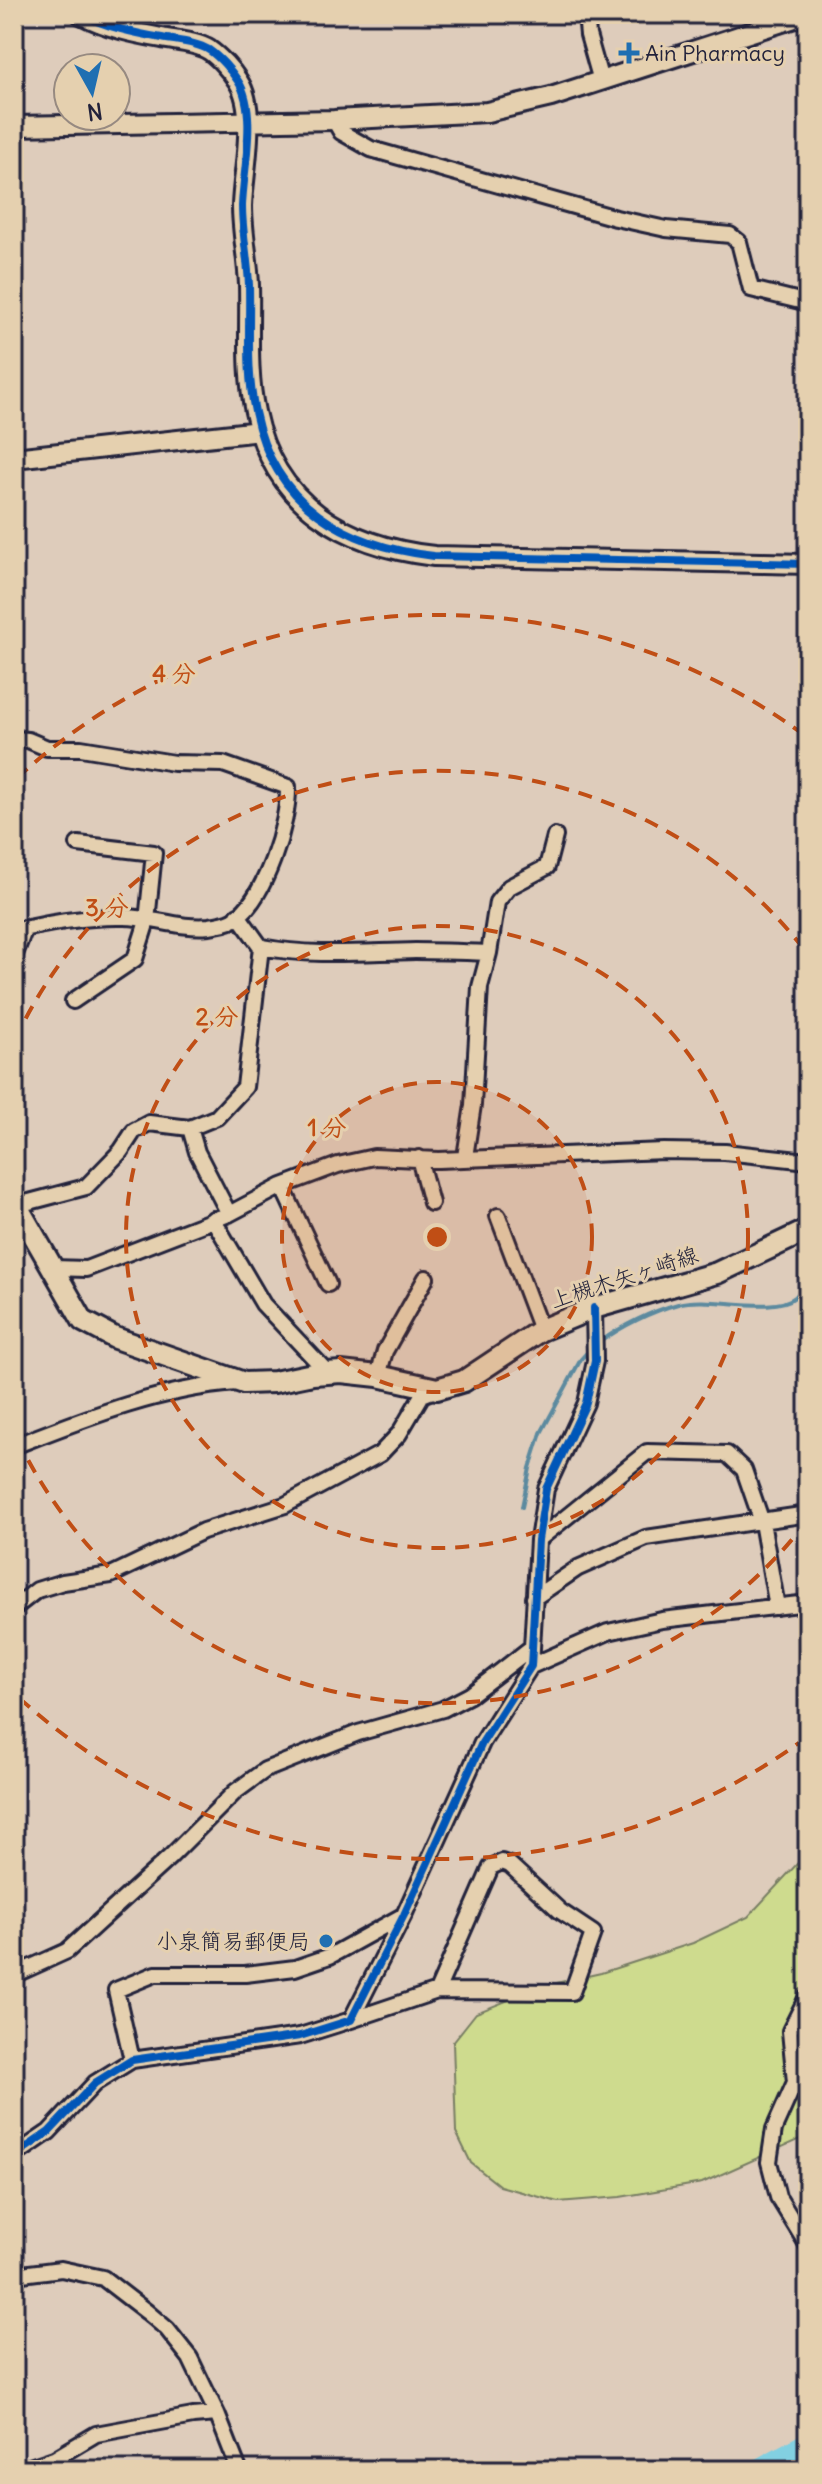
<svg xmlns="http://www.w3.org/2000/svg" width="822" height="2484" viewBox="0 0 822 2484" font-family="Delius,'Klee One',sans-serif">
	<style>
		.green { fill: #cedb8e; stroke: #787e64; stroke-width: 2 }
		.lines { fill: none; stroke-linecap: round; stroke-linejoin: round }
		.stream { stroke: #5c8a9f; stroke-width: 4 }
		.river { stroke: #82d0e1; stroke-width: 24 }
		.minor-casing { stroke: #22223b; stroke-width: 20 }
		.tertiary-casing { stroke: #22223b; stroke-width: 24 }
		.secondary-casing { stroke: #22223b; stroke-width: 26 }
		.minor { stroke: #e5d0af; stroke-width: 14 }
		.tertiary { stroke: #e5d0af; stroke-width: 18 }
		.secondary { stroke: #e5d0af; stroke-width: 20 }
		.cycleway-casing { stroke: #e5d0af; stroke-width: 13 }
		.cycleway { stroke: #0057b8; stroke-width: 8 }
		.ring { fill: none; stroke: #c04e15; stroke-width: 4; stroke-dasharray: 14 10 }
		.poi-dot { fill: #1f6fb2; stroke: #e5d0af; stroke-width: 3 }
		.labels { text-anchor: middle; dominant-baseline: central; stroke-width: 6; stroke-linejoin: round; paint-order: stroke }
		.poi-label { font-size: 22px; fill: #22223b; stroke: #e5d0af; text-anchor: start }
		.street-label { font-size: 22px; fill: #22223b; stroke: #e5d0af }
		.centre { fill: #c04e15; stroke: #e5d0af; stroke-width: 4 }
		.ring-label { font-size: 24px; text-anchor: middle; font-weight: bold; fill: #c04e15; stroke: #e5d0af; stroke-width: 6; stroke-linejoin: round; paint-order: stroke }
	</style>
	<rect width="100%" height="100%" fill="#deccbb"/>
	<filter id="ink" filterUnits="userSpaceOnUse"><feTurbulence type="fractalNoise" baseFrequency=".0125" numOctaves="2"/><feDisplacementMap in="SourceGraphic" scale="16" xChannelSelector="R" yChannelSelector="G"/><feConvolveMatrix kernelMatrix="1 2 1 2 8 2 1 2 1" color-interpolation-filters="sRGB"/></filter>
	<g filter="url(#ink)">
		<!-- green -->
		<path class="green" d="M 808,1852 L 808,2133 L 800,2139 L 702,2183 L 620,2197 L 558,2202 L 500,2186 L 471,2163 L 456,2132 L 453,2042 L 476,2013 L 547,1985 L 601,1973 L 693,1943 L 748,1917 Z"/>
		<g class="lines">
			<!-- stream -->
			<path class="stream" d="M 600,1342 C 622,1326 652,1311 678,1304 C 709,1295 773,1315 795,1297 C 801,1292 804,1283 808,1276
				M 522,1507 L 530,1468 L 541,1433 L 581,1359 L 590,1349"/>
			<!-- river -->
			<path class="river" d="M 760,2470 L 808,2444"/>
			<defs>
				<path id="minor" d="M 586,14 L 588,35 L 601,81
					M 334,120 L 341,132 L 371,149 L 616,218 L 666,229 L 730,235 L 739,242 L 751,289 L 808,303
					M 14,739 L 28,740 L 47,748 L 81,748 L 174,763 L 223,764 L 288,787 C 289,822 265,901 233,920 C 227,923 216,925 209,926 C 180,929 152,917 124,917 C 86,916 51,923 14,931
					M 238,915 L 261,947 C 314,957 362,952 415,951 C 440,951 465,952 489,953
					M 14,957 L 25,928
					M 73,1001 L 135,959 L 147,921 L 154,853 L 78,844
					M 190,1128 L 217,1117 L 245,1087 L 261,947
					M 465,1157 L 473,1105 L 480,987 L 489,953 L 497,902 L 509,887 L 547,867 L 555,836
					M 419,1158 L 431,1203
					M 282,1186 L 328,1284
					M 14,1206 L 86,1187 L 121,1151 L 134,1131 L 149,1123 L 190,1128 L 197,1152 L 229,1214
					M 498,1216 L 541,1330
					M 213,1219 L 263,1304 L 328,1373
					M 53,1268 L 86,1269 L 229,1214 L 282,1186 L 338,1165 L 374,1157 L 439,1160 L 664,1151 L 725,1152 L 808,1161
					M 378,1376 L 385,1351 L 426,1278
					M 14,1446 C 86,1418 158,1389 236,1383
					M 538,1540 L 647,1452 L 727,1454 L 744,1470 L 762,1522 L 777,1607
					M 534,1598 L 578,1568 L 646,1538 L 808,1514
					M 14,1608 L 37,1590 L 63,1582 L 111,1575 L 203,1531 L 285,1505 L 380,1454 L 399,1434 L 422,1395 L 437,1389
					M 531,1666 L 608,1632 L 662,1620 L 808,1603
					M 14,1975 L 67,1951 L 170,1857 L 235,1792 L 265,1770 L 358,1733 L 443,1709 L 470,1695 L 532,1647
					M 808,1995 L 790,2031 L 795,2082 L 774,2129 L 769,2162 L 778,2197 L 808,2246
					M 351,2020 L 437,1991 L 572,1992 L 593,1933 L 560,1911 L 510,1865 L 502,1862 L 491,1867 L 437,1991
					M 132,2060 L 116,1990 L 155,1974 L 245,1974 L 295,1968 L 330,1956 L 404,1915
					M 14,2156 L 49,2132 L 95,2083 L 132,2060 L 300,2036 L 351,2020 L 404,1915 L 482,1743 L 531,1666 L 538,1540 L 546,1489 L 586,1403 L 595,1361 L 594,1308
					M 14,2275 L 61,2269 L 103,2278 L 147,2312 L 167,2329 L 190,2358 L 217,2414 L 239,2470
					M 21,2470 L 54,2459 L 96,2434 L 193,2416 L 217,2414"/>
				<path id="tertiary" d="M 81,14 C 106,27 134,33 162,38 C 176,41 196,42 209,50 C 219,57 231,70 238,81 C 258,111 243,171 242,206 C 242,232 248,259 249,285 C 250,327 246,371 255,412 C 274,505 346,546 434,556 L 808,564
					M 14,126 L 334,120 L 487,112 L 551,97 L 807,14
					M 14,458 L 260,431"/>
				<path id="secondary" d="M 14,1206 L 21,1213 L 83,1321 L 115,1338 L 244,1383 L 274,1382 L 313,1374 L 341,1372 L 378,1376 L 437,1389 L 464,1381 L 541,1330 L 594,1308 L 717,1273 L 808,1230"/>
			</defs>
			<!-- minor casing -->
			<use href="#minor" class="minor-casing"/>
			<!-- tertiary casing -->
			<use href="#tertiary" class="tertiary-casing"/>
			<!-- secondary casing -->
			<use href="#secondary" class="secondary-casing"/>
			<!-- minor -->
			<use href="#minor" class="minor"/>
			<!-- tertiary -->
			<use href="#tertiary" class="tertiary"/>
			<!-- secondary -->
			<use href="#secondary" class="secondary"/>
			<defs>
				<path id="cycleway" d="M 81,14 C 106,27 134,33 162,38 C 176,41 196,42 209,50 C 219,57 231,70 238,81 C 258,111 243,171 242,206 C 242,232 248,259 249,285 C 250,327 246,371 255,412 C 274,505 346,546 434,556 L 808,564
					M 14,2156 L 49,2132 L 95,2083 L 132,2060 L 300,2036 L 351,2020 L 404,1915 L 482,1743 L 531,1666 L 538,1540 L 546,1489 L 586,1403 L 595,1361 L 594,1308"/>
			</defs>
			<!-- cycleway casing -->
			<use href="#cycleway" class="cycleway-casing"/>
			<!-- cycleway -->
			<use href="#cycleway" class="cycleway"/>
		</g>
	</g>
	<!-- distance rings -->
	<circle cx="437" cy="1237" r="155" fill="#c04e15" fill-opacity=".12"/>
	<g class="ring">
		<circle cx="437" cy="1237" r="155"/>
		<circle cx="437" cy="1237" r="311"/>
		<path d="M807 1521A466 466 0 0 1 15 1434M15 1040A466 466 0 0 1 807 953"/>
		<path d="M807 1737A622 622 0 0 1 17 1696M17 778A622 622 0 0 1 807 737"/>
	</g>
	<!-- markers -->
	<g class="poi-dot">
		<path d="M625 41h8v8h8v8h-8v8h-8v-8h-8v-8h8z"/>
		<circle cx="326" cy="1941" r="8"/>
	</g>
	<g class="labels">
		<!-- poi labels -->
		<g class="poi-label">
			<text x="645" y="53">Ain Pharmacy</text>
			<text x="310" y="1941" text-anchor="end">小泉簡易郵便局</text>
		</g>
		<!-- street labels -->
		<g class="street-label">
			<text transform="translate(624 1277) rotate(-18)">上槻木矢ヶ崎線</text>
		</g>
	</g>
	<circle cx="437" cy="1237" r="12" class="centre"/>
	<g class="ring-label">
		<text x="174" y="682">4 分</text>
		<text x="107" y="916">3 分</text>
		<text x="217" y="1025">2 分</text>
		<text x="327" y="1136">1 分</text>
	</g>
	<!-- margin -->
	<rect width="822" height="2484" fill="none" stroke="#e5d0af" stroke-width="48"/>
	<rect x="24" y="24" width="774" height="2436" fill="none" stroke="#22223b" stroke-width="3" filter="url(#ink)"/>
	<!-- north arrow -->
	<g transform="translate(92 92) rotate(172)"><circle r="38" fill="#e5d0af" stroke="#978a81" stroke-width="2"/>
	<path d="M0-6L14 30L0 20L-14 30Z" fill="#1f6fb2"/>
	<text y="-12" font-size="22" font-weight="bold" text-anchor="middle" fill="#22223b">N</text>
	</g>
</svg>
